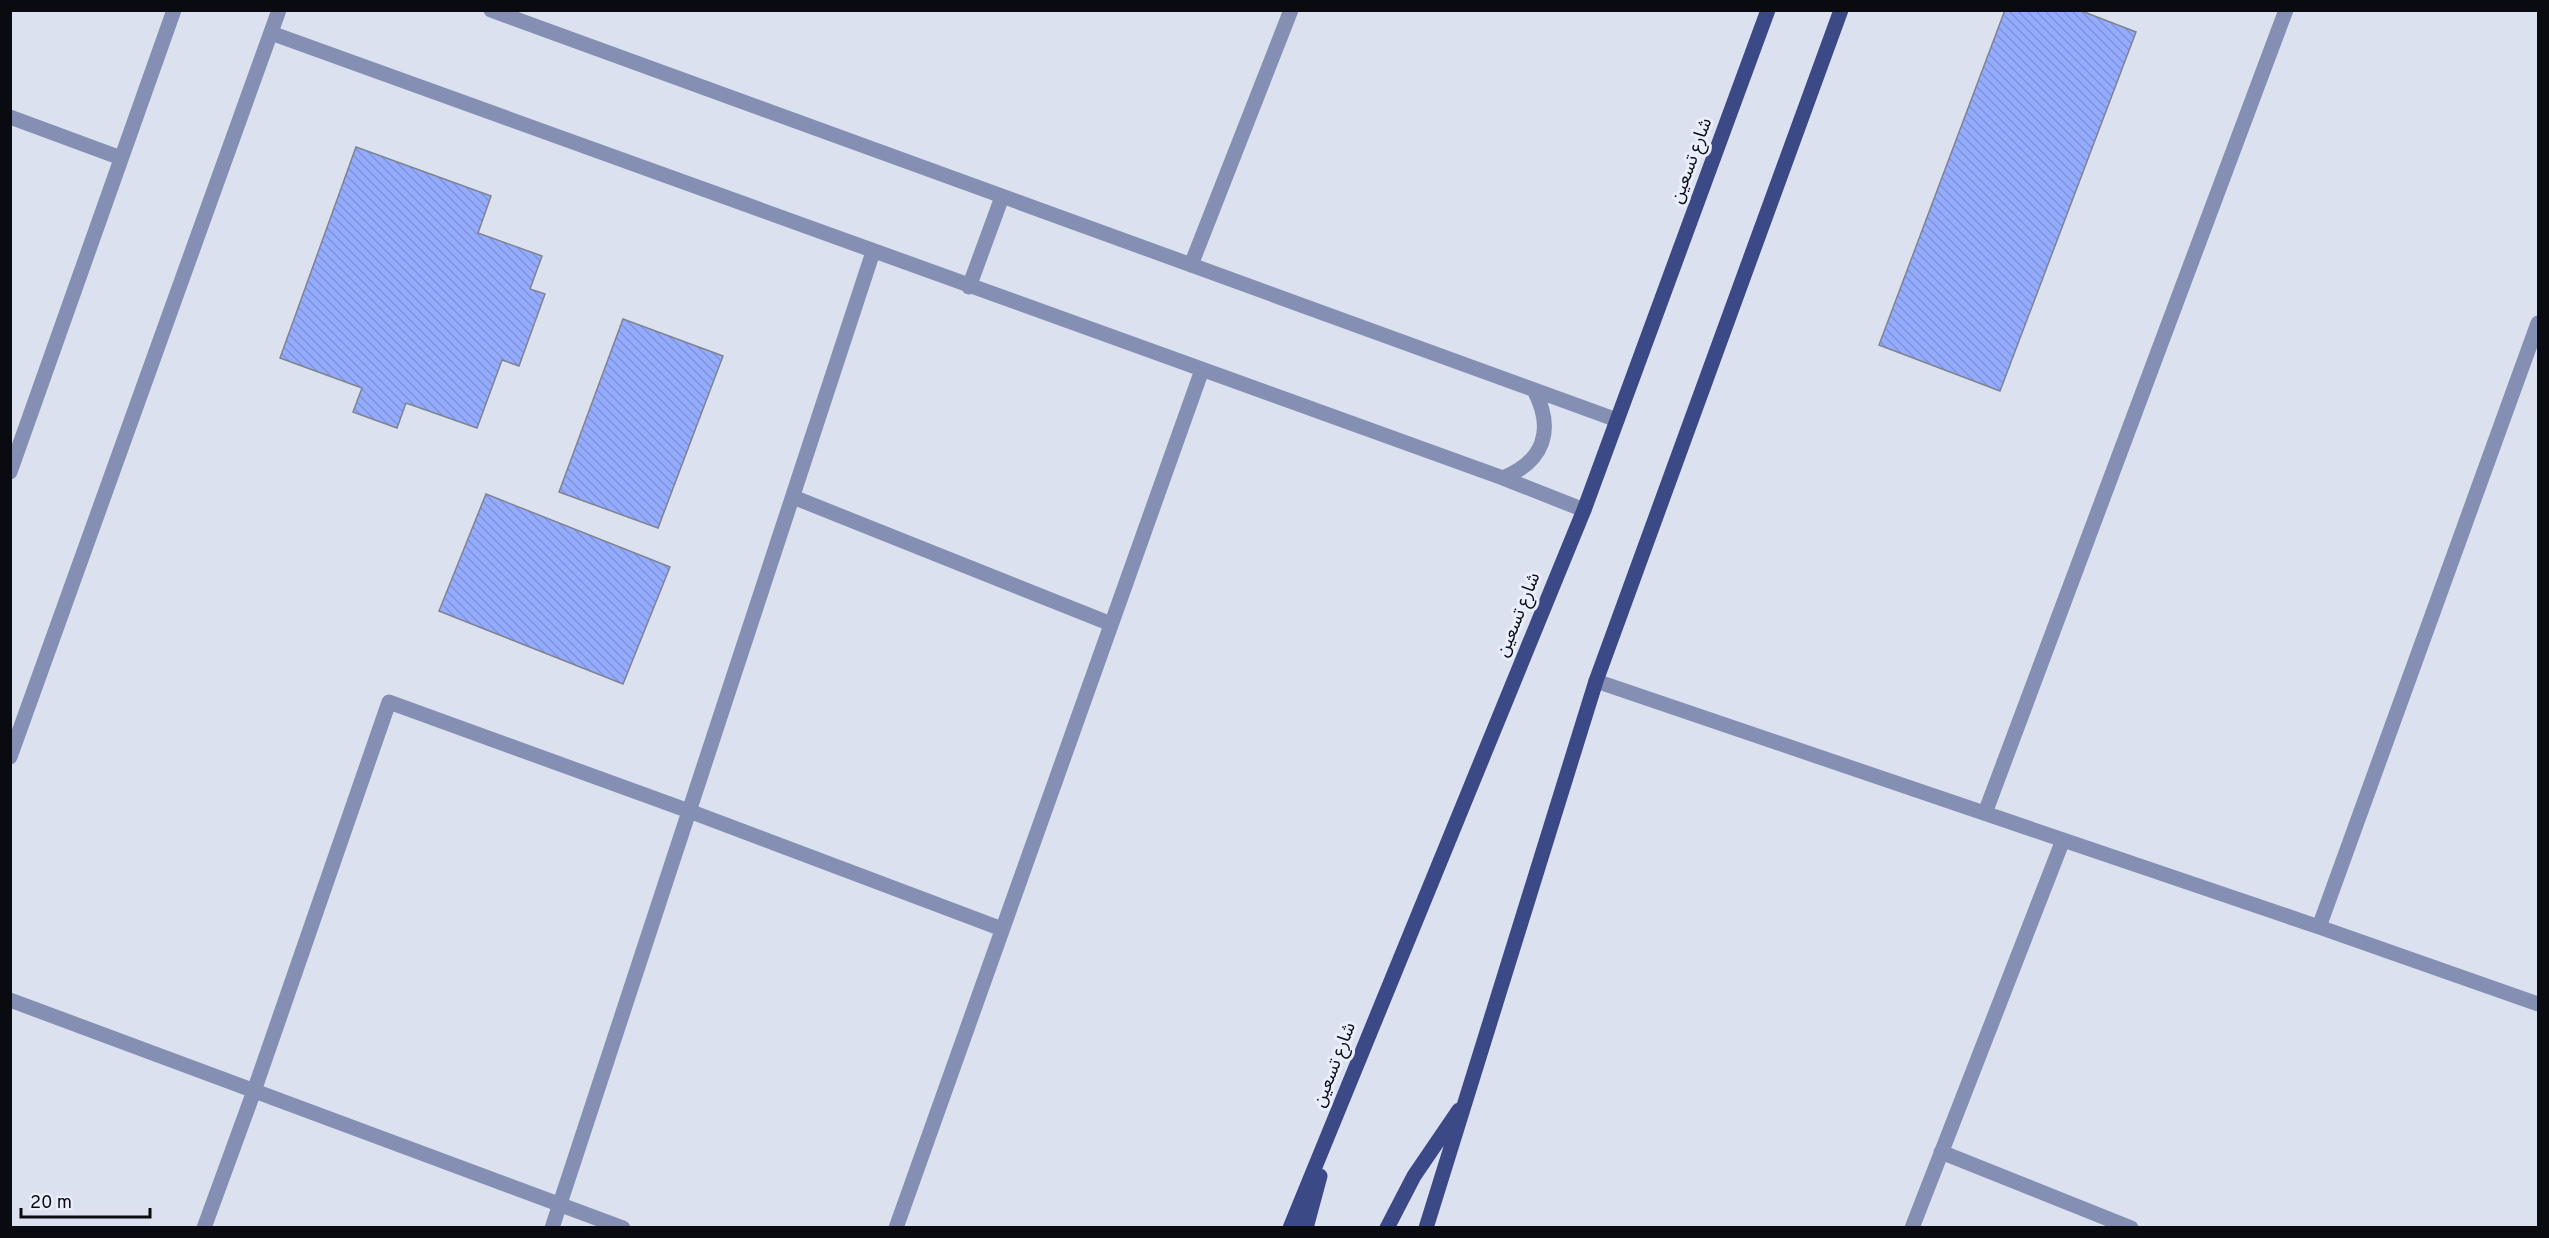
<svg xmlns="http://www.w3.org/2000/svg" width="2549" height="1238" viewBox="0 0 2549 1238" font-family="Overpass,'Noto Sans Arabic',sans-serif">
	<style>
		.building { fill: url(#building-back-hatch); stroke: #7f8390; stroke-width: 1.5 }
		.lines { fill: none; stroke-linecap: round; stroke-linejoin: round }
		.minor { stroke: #848fb3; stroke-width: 15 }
		.major { stroke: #3b4a87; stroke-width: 15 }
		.labels { text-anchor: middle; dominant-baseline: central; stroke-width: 6; stroke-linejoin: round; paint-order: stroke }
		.street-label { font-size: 18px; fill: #0a0b10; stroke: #e9eefc }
	</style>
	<defs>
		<pattern id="building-back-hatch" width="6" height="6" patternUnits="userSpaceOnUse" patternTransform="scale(1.5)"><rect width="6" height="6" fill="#95acfe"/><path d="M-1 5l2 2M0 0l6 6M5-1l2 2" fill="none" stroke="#7f93d9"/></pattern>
	</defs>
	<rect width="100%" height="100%" fill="#dce1ef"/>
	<!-- building -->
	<path class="building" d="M 2005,10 L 2079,10 L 2136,32 L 2000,391 L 1879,345 Z
		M 356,147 L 491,196 L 478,233 L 542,256 L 530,289 L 545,294 L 519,366 L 502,360 L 477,428 L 406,403 L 397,428 L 353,412 L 362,388 L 280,358 Z
		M 623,319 L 723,356 L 658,528 L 559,492 Z
		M 486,494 L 670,567 L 623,684 L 439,611 Z"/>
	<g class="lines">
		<!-- minor -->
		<path class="minor" d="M 491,10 L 1617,420
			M 271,33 L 1503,478 L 1584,510
			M 10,117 L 121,158
			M 1191,265 L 1291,10
			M 969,287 L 1002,197
			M 10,472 L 174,10
			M 1503,478 C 1544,461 1555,430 1534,390
			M 793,497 L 1111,624
			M 1596,681 L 2319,927 L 2538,1004
			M 10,757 L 279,10
			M 1985,813 L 2286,10
			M 2319,927 L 2538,323
			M 10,1000 L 623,1228
			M 1941,1152 L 2131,1228
			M 204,1228 L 254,1091 L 389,702 L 689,811 L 1002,929
			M 552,1228 L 873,252
			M 896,1228 L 1202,370
			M 1912,1228 L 2063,840"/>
		<!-- major -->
		<path class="major" d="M 1290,1228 L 1584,510 L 1768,10
			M 1306,1228 L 1320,1176
			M 1387,1228 L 1414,1176 L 1459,1110
			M 1426,1228 L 1596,681 L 1841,10"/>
	</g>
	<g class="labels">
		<!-- street labels -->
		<g class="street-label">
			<text transform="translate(1692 161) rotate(-70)">شارع تسعين</text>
			<text transform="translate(1519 615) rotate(-68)">شارع تسعين</text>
			<text transform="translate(1335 1065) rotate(-69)">شارع تسعين</text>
		</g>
	</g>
	<!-- border -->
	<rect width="2549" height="1238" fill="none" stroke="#0a0b10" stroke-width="24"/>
	<!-- scale -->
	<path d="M21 1208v9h129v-9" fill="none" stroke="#0a0b10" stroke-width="3"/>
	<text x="30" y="1208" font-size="18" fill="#0a0b10" stroke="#e9eefc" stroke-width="4.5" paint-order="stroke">20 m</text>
</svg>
